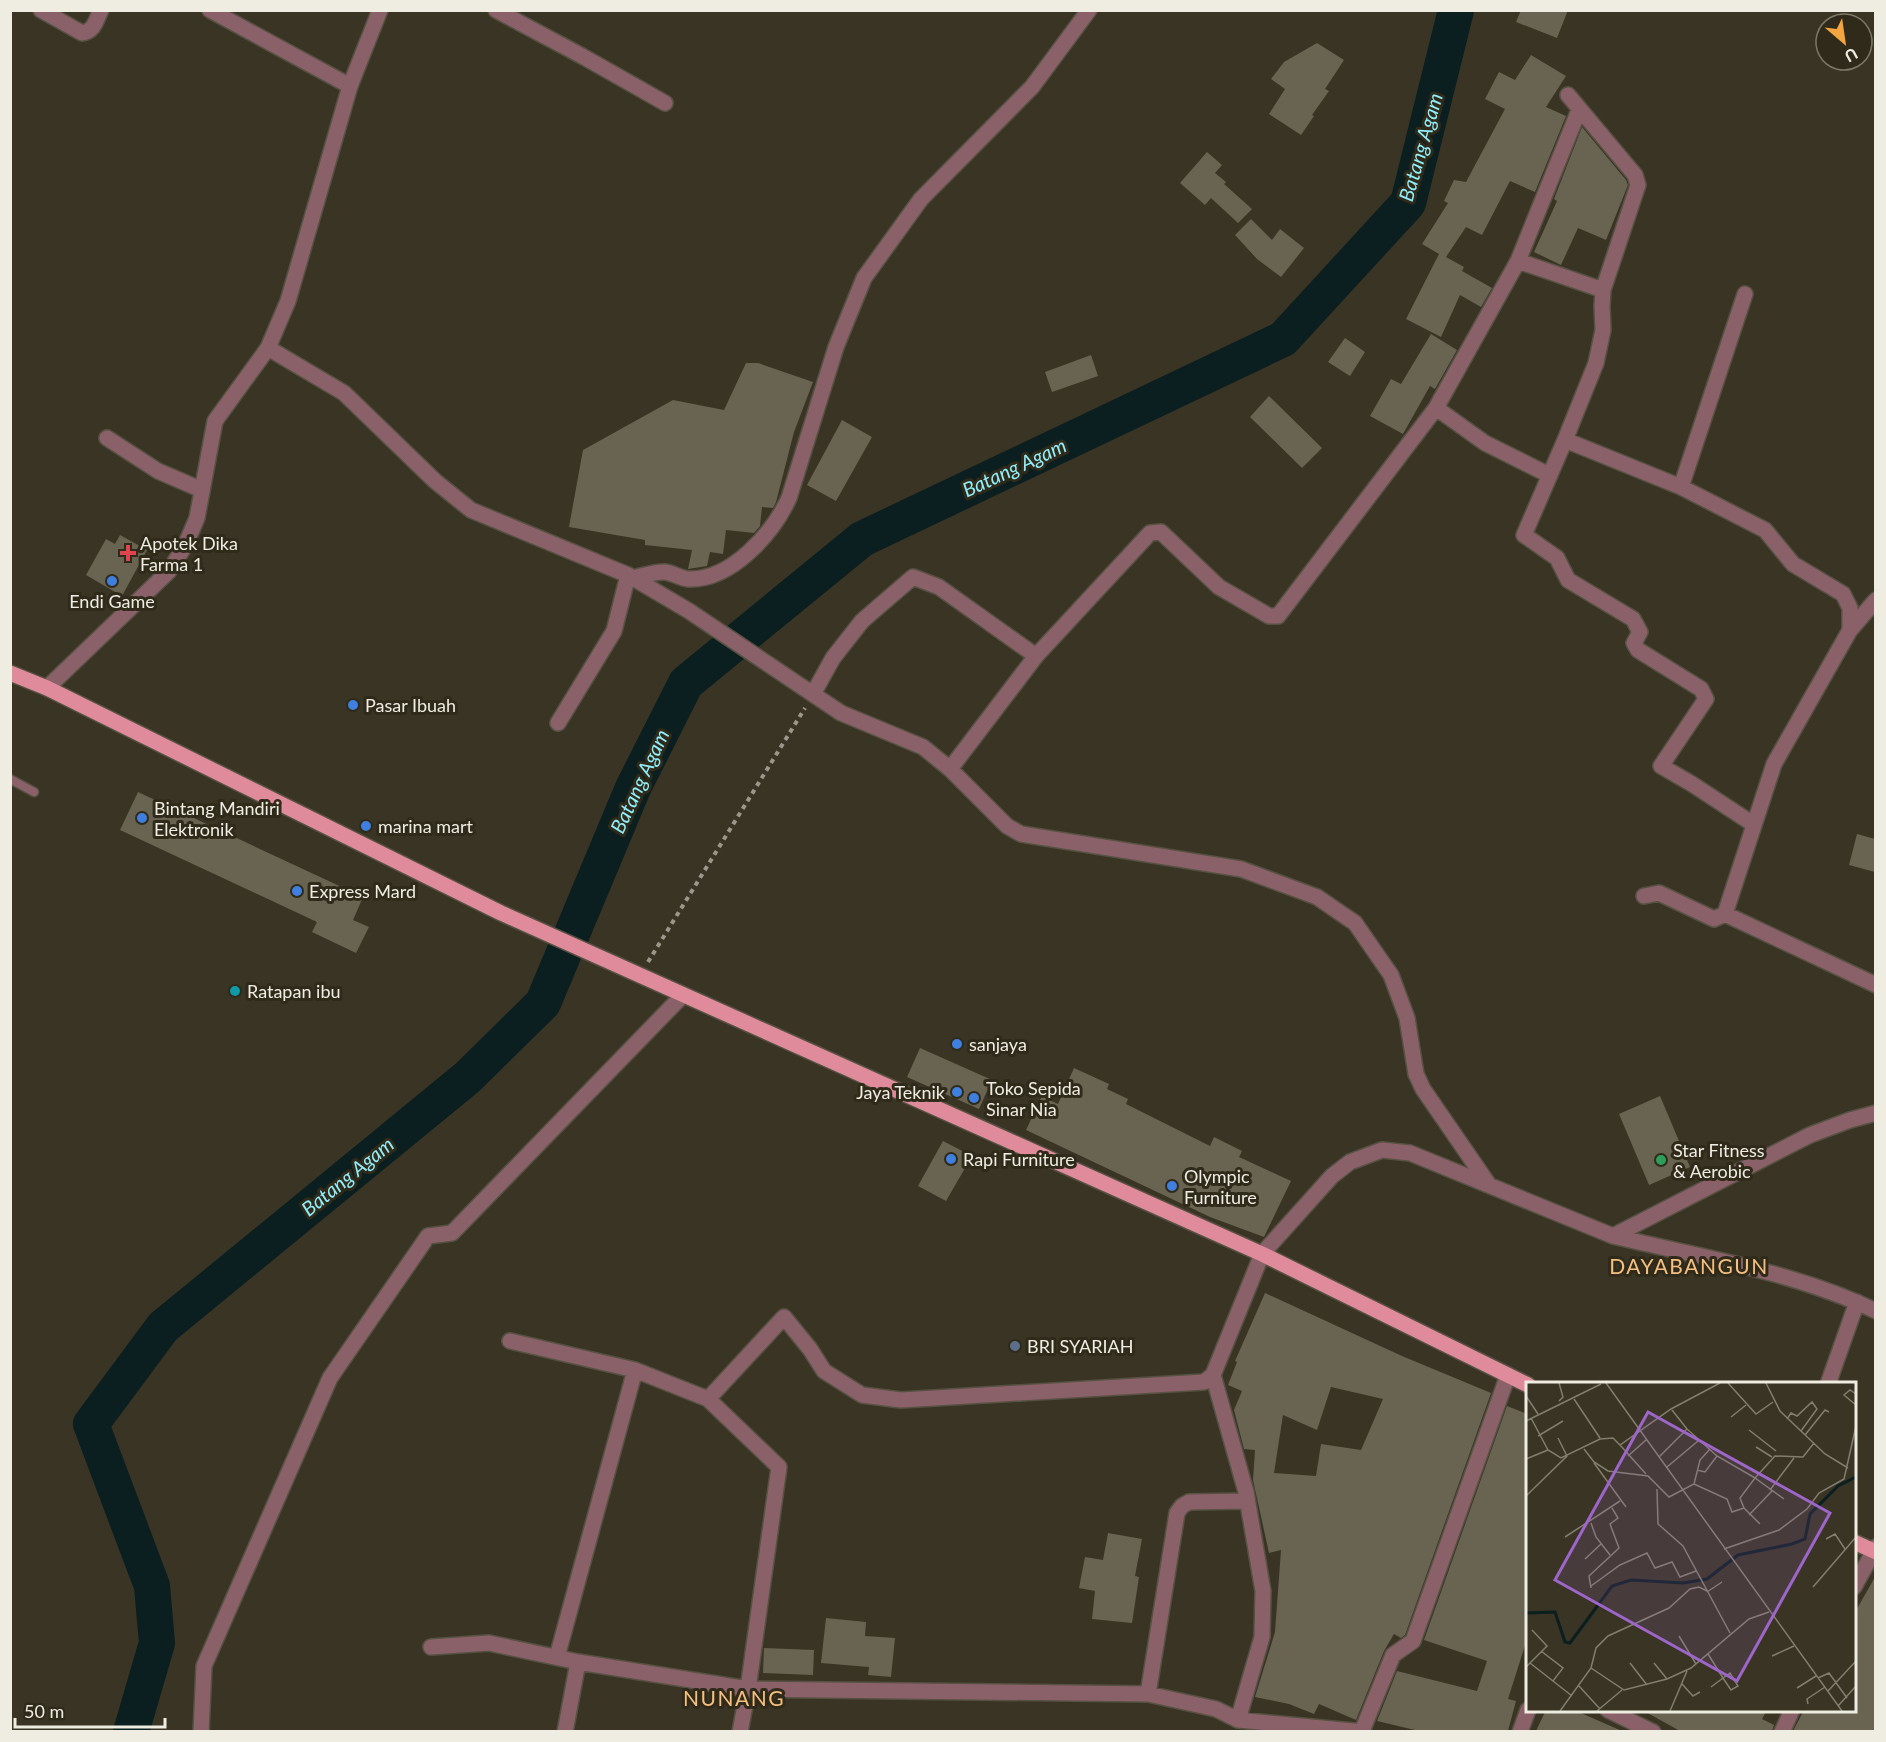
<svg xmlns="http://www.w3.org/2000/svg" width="1886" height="1742" viewBox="0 0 1886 1742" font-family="Lato,sans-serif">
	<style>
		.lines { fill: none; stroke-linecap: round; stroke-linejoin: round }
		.river { stroke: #0b1e20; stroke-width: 36 }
		.building { fill: #696452; fill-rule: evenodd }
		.service-casing { stroke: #565142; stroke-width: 11 }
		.minor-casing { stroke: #565142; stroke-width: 18 }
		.tertiary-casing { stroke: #565142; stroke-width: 18 }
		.primary-casing { stroke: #565142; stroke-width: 18 }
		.path { stroke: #9b978a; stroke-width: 4; stroke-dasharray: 4.5 4.5; stroke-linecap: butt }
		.service { stroke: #8b6169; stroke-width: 8 }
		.minor { stroke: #8b6169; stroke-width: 15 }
		.tertiary { stroke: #8b6169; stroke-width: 15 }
		.primary { stroke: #df8b9c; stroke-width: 15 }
		.health-dot { fill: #e0444e; stroke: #2f2a19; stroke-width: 2 }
		.shop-dot { fill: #3f7fe0; stroke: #2f2a19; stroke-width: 2 }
		.culture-dot { fill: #0f9aa8; stroke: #2f2a19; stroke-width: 2 }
		.leisure-dot { fill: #2e9e5b; stroke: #2f2a19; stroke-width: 2 }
		.service-dot { fill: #5c6f8a; stroke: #2f2a19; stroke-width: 2 }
		.labels { text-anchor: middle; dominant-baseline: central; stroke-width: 6; stroke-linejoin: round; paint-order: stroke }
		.poi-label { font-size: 18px; fill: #efece2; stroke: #2f2a19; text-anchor: start }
		.water-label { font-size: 20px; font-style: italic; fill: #90effd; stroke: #2f2a19 }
		.quarter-label { font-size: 21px; letter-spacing: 1.5px; fill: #f5bf81; stroke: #2f2a19 }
		.inset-river { fill: none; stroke: #0b1e20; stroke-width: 3 }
		.inset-road { fill: none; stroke: #827e6f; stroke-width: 1.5 }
		.view { fill: #9e66ca; fill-opacity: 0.15; stroke: #9e66ca; stroke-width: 3 }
		.inset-edge { fill: none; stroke: #efece2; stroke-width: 3 }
	</style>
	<rect width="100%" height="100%" fill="#393423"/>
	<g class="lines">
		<!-- river -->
		<path class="river" d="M 131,1732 L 157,1643 L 152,1586 L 91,1424 L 163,1327 L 468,1077 L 543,1003 L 633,788 L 686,683 L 862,539 L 1283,339 L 1408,203 L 1456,10"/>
	</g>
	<!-- building -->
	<path class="building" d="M 1521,10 L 1568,10 L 1557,38 L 1516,22 Z
		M 1317,43 L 1344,60 L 1325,89 L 1329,91 L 1312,115 L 1314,116 L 1301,135 L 1269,114 L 1285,89 L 1271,79 L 1284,62 Z
		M 1531,55 L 1566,76 L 1546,107 L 1566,116 L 1535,192 L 1510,181 L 1482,235 L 1466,227 L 1446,257 L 1464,267 L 1462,271 L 1492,288 L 1481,307 L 1460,295 L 1441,337 L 1406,319 L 1439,254 L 1422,244 L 1448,203 L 1444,201 L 1454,180 L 1466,182 L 1505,109 L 1485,99 L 1499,72 L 1515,80 Z
		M 1582,127 L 1626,180 L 1628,185 L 1606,240 L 1578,228 L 1561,265 L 1534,252 L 1557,201 L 1554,199 Z
		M 1207,152 L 1222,165 L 1215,173 L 1226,182 L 1224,184 L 1252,209 L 1238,223 L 1211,198 L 1205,205 L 1180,183 Z
		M 1251,219 L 1272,240 L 1280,229 L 1304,248 L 1281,277 L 1257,259 L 1235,235 Z
		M 1431,334 L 1457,350 L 1435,389 L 1430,386 L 1403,434 L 1370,416 L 1391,379 L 1401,384 Z
		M 1345,338 L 1365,352 L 1350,376 L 1328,362 Z
		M 1091,355 L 1098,376 L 1052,392 L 1045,372 Z
		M 746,363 L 758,363 L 813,382 L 794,432 L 776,502 L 773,508 L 762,507 L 760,526 L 754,533 L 726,530 L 723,554 L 710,552 L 707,566 L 688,569 L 692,550 L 645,545 L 645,540 L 569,527 L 583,450 L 673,400 L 724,410 Z
		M 1269,396 L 1322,448 L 1302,468 L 1250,417 Z
		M 842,420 L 872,437 L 836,501 L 807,485 Z
		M 120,535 L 147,550 L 122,596 L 86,575 L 106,539 L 115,544 Z
		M 138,792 L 363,897 L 353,920 L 369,927 L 356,953 L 312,932 L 317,922 L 120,830 Z
		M 1857,834 L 1875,839 L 1875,872 L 1849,865 Z
		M 920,1048 L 992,1080 L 979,1109 L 907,1077 Z
		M 1074,1068 L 1109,1084 L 1107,1089 L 1128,1099 L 1126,1104 L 1210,1146 L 1214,1137 L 1242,1151 L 1239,1157 L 1291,1181 L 1264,1237 L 1210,1217 L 1026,1130 L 1042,1096 L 1058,1104 Z
		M 1660,1096 L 1690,1167 L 1649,1185 L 1619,1114 Z
		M 943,1141 L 972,1156 L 946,1201 L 918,1186 Z
		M 1265,1293 L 1402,1356 L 1491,1393 L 1405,1635 L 1401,1638 L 1394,1634 L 1384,1651 L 1356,1720 L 1319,1704 L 1314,1714 L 1289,1704 L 1255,1697 L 1275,1632 L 1281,1550 L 1269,1553 L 1253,1480 L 1255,1450 L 1244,1449 L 1234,1410 L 1242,1391 L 1228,1385 L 1237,1362 L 1235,1361 ZM 1331,1387 L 1383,1399 L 1361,1450 L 1321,1444 L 1316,1476 L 1274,1473 L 1283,1415 L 1317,1430 Z
		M 1507,1406 L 1527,1414 L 1527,1639 L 1508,1699 L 1516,1701 L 1508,1731 L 1415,1731 L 1415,1730 L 1377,1721 L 1397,1671 L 1477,1691 L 1487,1661 L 1424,1640 Z
		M 1108,1533 L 1142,1539 L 1135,1576 L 1139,1577 L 1132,1623 L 1092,1619 L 1095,1591 L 1079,1588 L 1085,1557 L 1103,1560 Z
		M 1875,1577 L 1875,1731 L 1793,1731 L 1804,1710 L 1854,1710 L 1854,1614 Z
		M 826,1618 L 866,1622 L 865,1636 L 895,1638 L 891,1677 L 868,1675 L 869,1667 L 821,1663 Z
		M 764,1648 L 814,1650 L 813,1675 L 763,1673 Z
		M 1546,1710 L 1574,1710 L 1622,1731 L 1536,1731 Z
		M 1642,1710 L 1767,1710 L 1762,1719 L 1774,1725 L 1772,1731 L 1680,1731 Z"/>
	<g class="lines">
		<defs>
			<path id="service" d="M 10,779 L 34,792"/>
			<path id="minor" d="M 41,10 L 82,33 C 94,32 96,20 101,10
				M 210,10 L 350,86
				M 496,10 L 582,56 L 665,103
				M 1568,95 L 1635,175 L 1638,185 L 1603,290 L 1602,306 L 1603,330 L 1596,363 L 1565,440 L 1524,535 L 1557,558 L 1568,580 L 1633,619 L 1640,632 L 1634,643 L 1638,650 L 1701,689 L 1706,699 L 1661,766 L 1692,784 L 1753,824
				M 1518,261 L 1603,290
				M 268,348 L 344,393 L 435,481 L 471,510 L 628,575 L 689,611 L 841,713 L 923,747 L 950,769 L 1007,826 L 1021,834 L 1241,869 L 1317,897 L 1355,923 L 1391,975 L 1407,1018 L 1416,1074 L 1423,1089 L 1489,1185
				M 1436,408 L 1485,443 L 1549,475
				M 107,438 L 158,471 L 202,490
				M 1565,440 L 1681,487 L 1765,530 L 1793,564 L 1843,594 L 1850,608 L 1850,630
				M 1681,487 L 1745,294
				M 633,578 C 643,576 656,571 665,572 C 673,573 680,578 688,579 C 731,581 773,533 789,498 L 836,347 L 864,278 L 921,199 L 1032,87 L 1089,10
				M 813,694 L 833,658 L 862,621 L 913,577 L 939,587 L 1036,656 L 1150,533 L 1161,532 L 1219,587 L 1269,616 L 1278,616 L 1436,408 L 1518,261 L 1579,110
				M 558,723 L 614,631 L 628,575
				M 950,769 L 1036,656
				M 1644,896 L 1659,893 L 1714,919 L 1725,914 L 1876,985
				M 1725,914 L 1774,764 L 1850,630 L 1876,600
				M 1613,1236 C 1700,1257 1795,1272 1876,1311
				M 1828,1384 L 1857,1302
				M 708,1399 L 784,1317 L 810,1349 L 824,1371 L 862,1395 L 901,1400 L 1204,1382 L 1213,1375
				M 1854,1587 L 1876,1547
				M 431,1647 L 489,1643 L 578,1662 L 748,1689 L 779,1467 L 708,1399 L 635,1370 L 510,1341
				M 557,1657 L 635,1370
				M 1148,1694 L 1177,1513 L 1182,1506 L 1189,1502 L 1247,1501
				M 1608,1710 L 1653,1732
				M 1238,1720 L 1262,1637 L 1263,1591 L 1246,1492 L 1213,1375 L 1262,1254 L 1332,1176 L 1350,1162 L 1382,1150 L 1410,1153 L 1613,1236 L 1810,1135 L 1850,1120 L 1876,1113
				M 1362,1731 L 1393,1655 L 1413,1641 L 1508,1375
				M 201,1732 L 204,1666 L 330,1378 L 428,1236 L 452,1233 L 683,995
				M 565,1732 L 578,1662
				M 740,1732 L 748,1689 L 1148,1694 L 1216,1709 L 1238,1720 L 1364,1732
				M 1520,1732 L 1528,1710
				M 1782,1732 L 1792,1710"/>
			<path id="tertiary" d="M 47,688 L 169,571 L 185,546 L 197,518 L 215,421 L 268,348 L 288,301 L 350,86 L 380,10"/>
			<path id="primary" d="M 10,673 L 47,688 L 501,913 L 1262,1254 L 1528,1385
				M 1854,1542 L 1876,1552"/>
		</defs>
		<!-- service casing -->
		<use href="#service" class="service-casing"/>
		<!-- minor casing -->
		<use href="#minor" class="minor-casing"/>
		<!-- tertiary casing -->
		<use href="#tertiary" class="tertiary-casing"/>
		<!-- primary casing -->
		<use href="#primary" class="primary-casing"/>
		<!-- path -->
		<path class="path" d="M 648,962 L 805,708"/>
		<!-- service -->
		<use href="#service" class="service"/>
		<!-- minor -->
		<use href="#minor" class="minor"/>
		<!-- tertiary -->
		<use href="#tertiary" class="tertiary"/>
		<!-- primary -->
		<use href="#primary" class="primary"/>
	</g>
	<!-- markers -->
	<path class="health-dot" d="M125 544h6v6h6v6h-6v6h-6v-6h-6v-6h6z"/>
	<g class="shop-dot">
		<circle cx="112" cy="581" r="6"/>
		<circle cx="353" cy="705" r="6"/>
		<circle cx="142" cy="818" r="6"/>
		<circle cx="366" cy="826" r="6"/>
		<circle cx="297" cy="891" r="6"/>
		<circle cx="957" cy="1044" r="6"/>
		<circle cx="957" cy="1092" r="6"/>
		<circle cx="974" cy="1098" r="6"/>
		<circle cx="951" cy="1159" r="6"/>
		<circle cx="1172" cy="1186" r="6"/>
	</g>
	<circle class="culture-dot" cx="235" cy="991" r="6"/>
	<circle class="leisure-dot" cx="1661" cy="1160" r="6"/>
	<circle class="service-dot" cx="1015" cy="1346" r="6"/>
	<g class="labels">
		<!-- poi labels -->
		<g class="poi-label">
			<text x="140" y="543">Apotek Dika<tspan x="140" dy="21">Farma 1</tspan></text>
			<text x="112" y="601" text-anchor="middle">Endi Game</text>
			<text x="365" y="705">Pasar Ibuah</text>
			<text x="154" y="808">Bintang Mandiri<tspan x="154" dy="21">Elektronik</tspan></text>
			<text x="378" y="826">marina mart</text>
			<text x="309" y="891">Express Mard</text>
			<text x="247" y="991">Ratapan ibu</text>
			<text x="969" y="1044">sanjaya</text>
			<text x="986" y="1088">Toko Sepida<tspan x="986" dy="21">Sinar Nia</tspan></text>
			<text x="945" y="1092" text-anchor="end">Jaya Teknik</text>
			<text x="1673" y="1150">Star Fitness<tspan x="1673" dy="21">&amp; Aerobic</tspan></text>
			<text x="963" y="1159">Rapi Furniture</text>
			<text x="1184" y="1176">Olympic<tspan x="1184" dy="21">Furniture</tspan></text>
			<text x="1027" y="1346">BRI SYARIAH</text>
		</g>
		<!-- water labels -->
		<g class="water-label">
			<text transform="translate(1420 147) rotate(-74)">Batang Agam</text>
			<text transform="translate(1014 467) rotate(-25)">Batang Agam</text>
			<text transform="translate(639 781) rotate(-65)">Batang Agam</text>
			<text transform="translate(347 1176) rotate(-39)">Batang Agam</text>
		</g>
		<!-- quarter labels -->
		<g class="quarter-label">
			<text x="1689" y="1265">DAYABANGUN</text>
			<text x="734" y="1697">NUNANG</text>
		</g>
	</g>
	<!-- overview -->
	<g transform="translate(1526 1382)">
		<rect width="330" height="330" fill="#393423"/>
		<path class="inset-river" d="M 0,231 L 29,230 L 39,260 L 44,261 L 86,204 L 105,198 L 157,201 L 181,197 L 212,173 L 266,162 L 279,157 L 284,132 L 312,104 L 330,95"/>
		<path class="inset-road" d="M 33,1 L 37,15 L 33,19M 80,1 L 316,329M 202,1 L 230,32 L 247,20M 240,1 L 254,29 L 299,72 L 322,86M 330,12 L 324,8 L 318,13 L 330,23M 0,14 L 12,32M 48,17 L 74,56M 205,35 L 220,23M 5,36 L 22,68 L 35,76 L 74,57 L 87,56 L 94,63 L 145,27 L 194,1M 261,37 L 265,31 L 271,34 L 286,20 L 291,27 L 275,49M 0,39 L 75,2M 161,47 L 191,74 L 229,96 L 249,74 L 277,75 L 288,61M 223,48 L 250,69M 279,53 L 299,28 L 303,30M 12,54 L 37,39M 94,63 L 120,92M 230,65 L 246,75M 58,67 L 68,80 L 82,89 L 122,94 L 143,115 L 168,102 L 174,78 L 184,67M 102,74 L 120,58M 133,75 L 161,47 L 146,28M 0,77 L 22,68M 68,81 L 100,125M 141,85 L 172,59M 171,88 L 179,90 L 191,74M 168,102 L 201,117 L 206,130 L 218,126M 131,107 L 132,142 L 157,164 L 204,251M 244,108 L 268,76M 0,114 L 41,74 L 32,56M 223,133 L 246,109M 65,141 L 70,155 L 84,173M 234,142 L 218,126 L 214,116 L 229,96 L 258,117M 39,155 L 94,119M 300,157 L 309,152 L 319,167M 198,167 L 253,148 L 281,127 L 293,111 L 318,97 L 330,44M 59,177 L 75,162M 65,204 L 94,183 L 121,171 L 129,186 L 146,180 L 154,195 L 170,189M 287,205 L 330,155M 65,206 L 63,194 L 93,166 L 84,142 L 92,136 L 86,126M 181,210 L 196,200M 153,254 L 170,282M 182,272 L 197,296 L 205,308 L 212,304 L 204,291 L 197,296 L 185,305M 246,274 L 268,264M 4,281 L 27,299 L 37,286 L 15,269M 104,281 L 121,303M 128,281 L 141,297M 0,285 L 21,264 L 6,248M 65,286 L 98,308 L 141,297 L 165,286 L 223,237 L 243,230M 292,296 L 303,291 L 321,316M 27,299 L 46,314M 156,302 L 167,314 L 174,310M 53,304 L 74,327M 271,306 L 290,294M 302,309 L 330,279M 282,322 L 281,317 L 299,305M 312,324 L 330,304M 34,329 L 65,286 L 70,266 L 82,254 L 143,226 L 164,207 L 173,205 L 181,209M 71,329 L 96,308M 144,329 L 161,289"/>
		<path class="view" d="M 122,30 L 304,131 L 211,299 L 29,198 Z"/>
		<rect width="330" height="330" class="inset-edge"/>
	</g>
	<!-- border -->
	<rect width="1886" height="1742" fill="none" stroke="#efece2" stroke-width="24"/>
	<!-- north arrow -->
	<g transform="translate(1844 42) rotate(151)"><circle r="28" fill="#2f2a19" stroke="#7c7869" stroke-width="1.5"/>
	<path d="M0-4.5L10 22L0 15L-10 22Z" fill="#f2a541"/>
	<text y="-9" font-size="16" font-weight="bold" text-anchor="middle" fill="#efece2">U</text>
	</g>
	<!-- scale -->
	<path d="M15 1718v9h150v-9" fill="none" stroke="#efece2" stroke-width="3"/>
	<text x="24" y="1718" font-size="18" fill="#efece2" stroke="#2f2a19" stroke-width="4.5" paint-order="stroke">50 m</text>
</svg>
